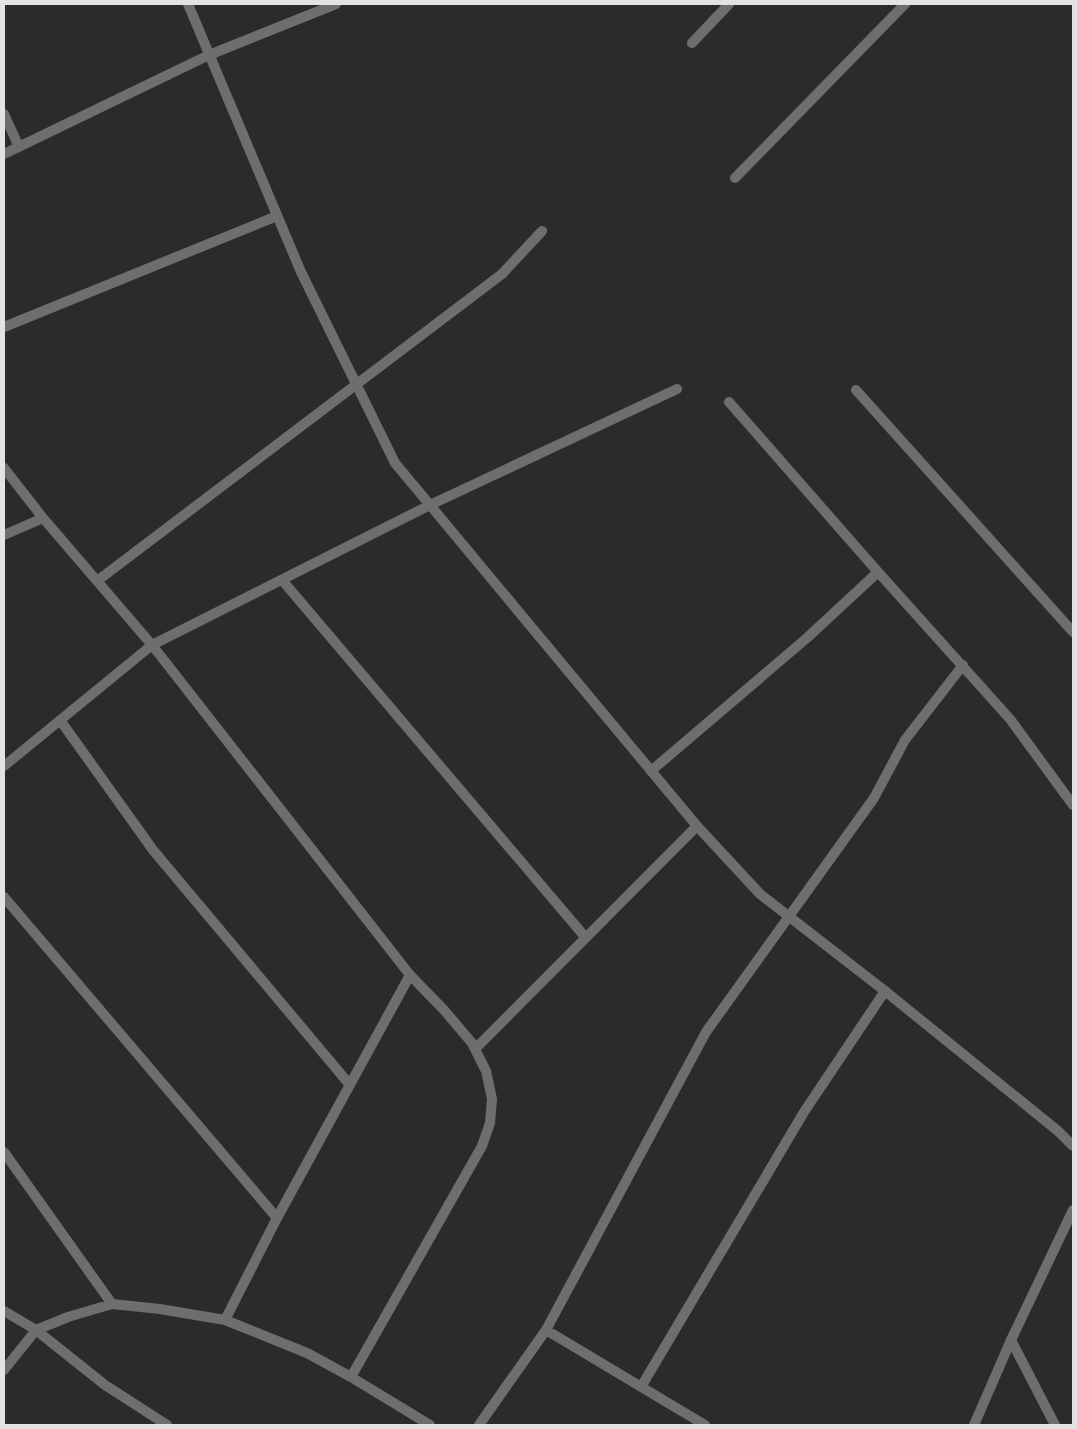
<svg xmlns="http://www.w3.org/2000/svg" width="1077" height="1429" viewBox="0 0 1077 1429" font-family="Cabin,sans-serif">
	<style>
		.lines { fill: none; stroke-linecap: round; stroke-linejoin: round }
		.minor { stroke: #6f6e6f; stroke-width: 10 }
		.tertiary { stroke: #6f6e6f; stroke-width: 10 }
	</style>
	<rect width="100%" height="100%" fill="#2b2b2d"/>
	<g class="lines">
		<!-- minor -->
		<path class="minor" d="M 692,43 L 729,4
			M 4,114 L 19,147
			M 4,154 L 209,55 L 336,4
			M 735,178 L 905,4
			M 4,327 L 277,216
			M 856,390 L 1073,632
			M 729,402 L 878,572 L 1010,719 L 1073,805
			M 4,468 L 43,518
			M 4,535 L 43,518 L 152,645 L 410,975 L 444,1010 L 472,1043 L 486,1071 L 492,1099 L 490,1123 L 482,1146 L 351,1377
			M 282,580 L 586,938
			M 97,581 L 502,274 L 542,231
			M 60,720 L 153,850 L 350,1085
			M 4,766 L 152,645 L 430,505 L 677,389
			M 651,771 L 808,637 L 878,572
			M 4,897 L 277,1218
			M 475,1049 L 697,826
			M 4,1152 L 112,1304
			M 4,1311 L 36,1330 L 105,1385 L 167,1425
			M 225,1320 L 277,1218 L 410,975
			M 546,1330 L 706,1032 L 874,798 L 905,740 L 963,665
			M 1011,1340 L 1055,1425
			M 4,1370 L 36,1330 L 68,1317 L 112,1304 L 160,1309 L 225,1320 L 307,1353 L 351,1377 L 430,1425
			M 641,1387 L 804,1112 L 885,991
			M 479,1425 L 546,1330 L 705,1425"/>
		<!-- tertiary -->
		<path class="tertiary" d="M 188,4 L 301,272 L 395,463 L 697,826 L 760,894 L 885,991 L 1058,1131 L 1073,1146
			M 974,1425 L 1011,1340 L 1073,1210"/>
	</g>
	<!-- border -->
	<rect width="1077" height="1429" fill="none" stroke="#e3e3e4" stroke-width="10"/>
</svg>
